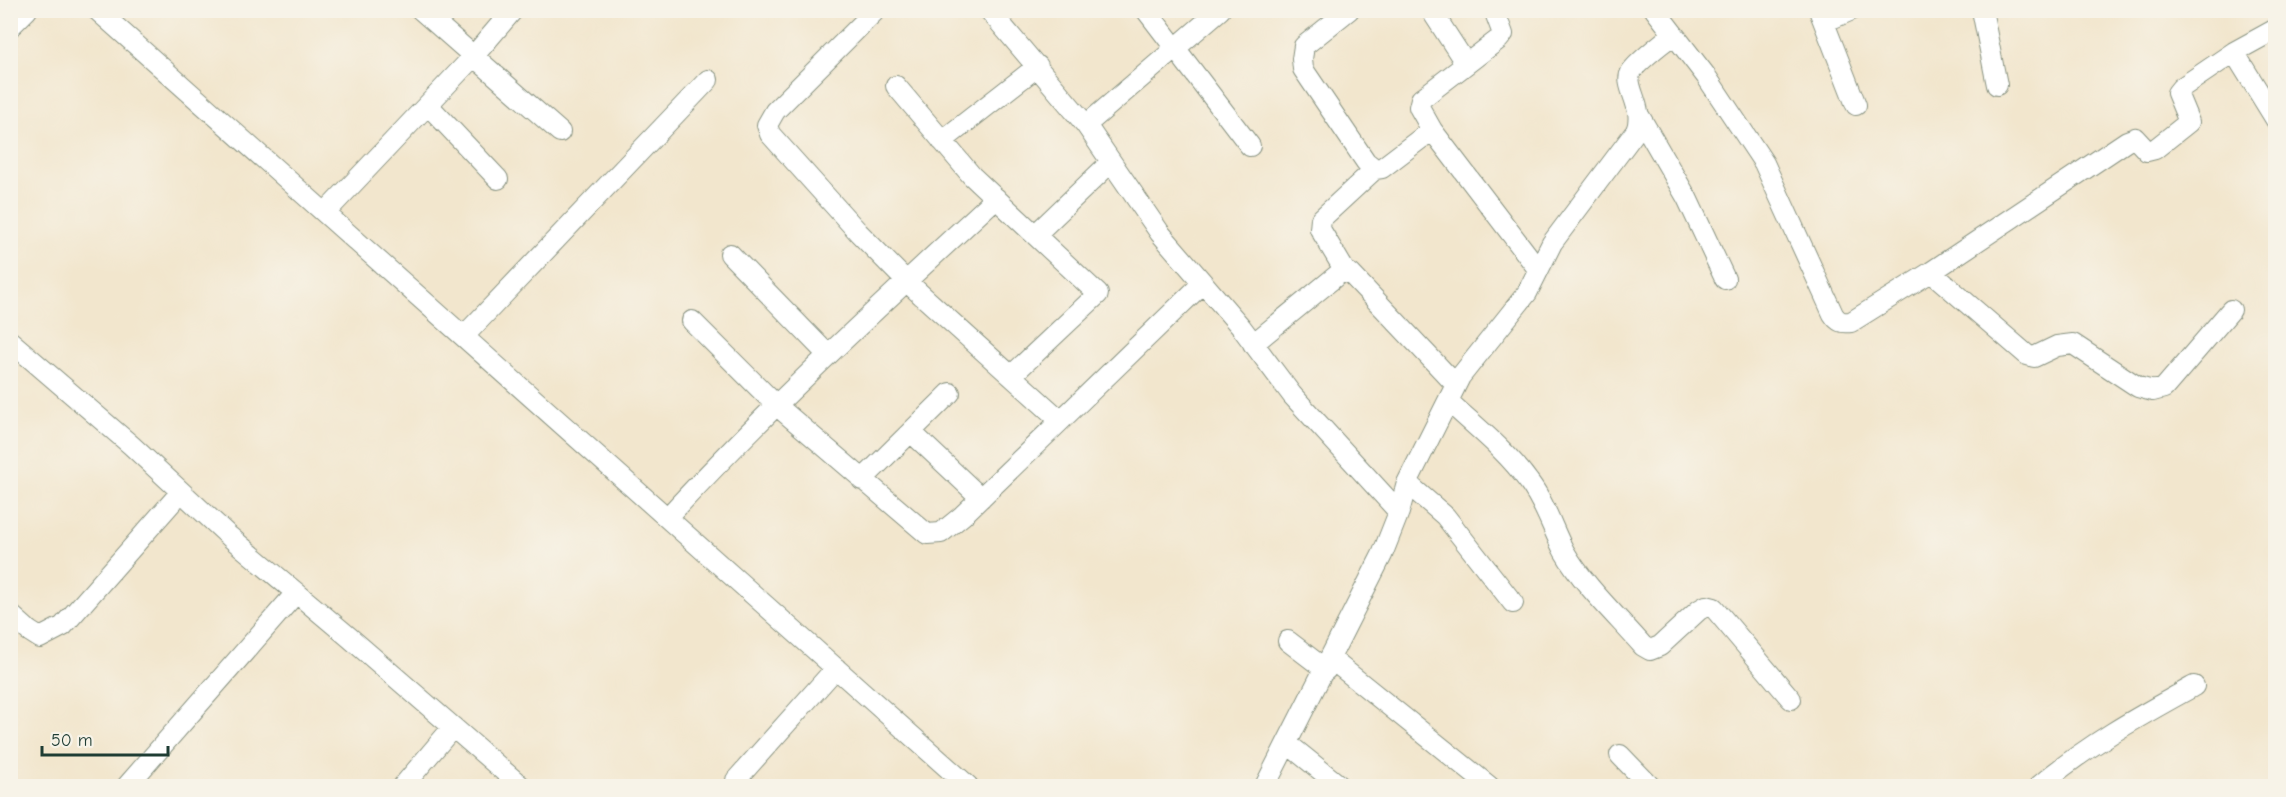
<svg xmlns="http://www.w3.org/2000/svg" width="2286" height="797" viewBox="0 0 2286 797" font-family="'Comic Neue',sans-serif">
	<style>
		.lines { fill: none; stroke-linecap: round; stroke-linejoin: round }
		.minor-casing { stroke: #889280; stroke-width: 22 }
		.minor { stroke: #fff; stroke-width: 20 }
	</style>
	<rect width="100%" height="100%" fill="#f7f3e8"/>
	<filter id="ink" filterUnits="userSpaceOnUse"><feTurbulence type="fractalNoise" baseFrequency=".0167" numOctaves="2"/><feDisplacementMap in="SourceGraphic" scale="12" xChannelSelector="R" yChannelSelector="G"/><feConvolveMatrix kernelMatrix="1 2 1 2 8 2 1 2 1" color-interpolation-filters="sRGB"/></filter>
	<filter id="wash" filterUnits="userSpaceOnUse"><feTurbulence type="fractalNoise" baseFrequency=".008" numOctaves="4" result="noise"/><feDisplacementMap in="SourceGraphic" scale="24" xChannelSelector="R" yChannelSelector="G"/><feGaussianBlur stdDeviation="1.35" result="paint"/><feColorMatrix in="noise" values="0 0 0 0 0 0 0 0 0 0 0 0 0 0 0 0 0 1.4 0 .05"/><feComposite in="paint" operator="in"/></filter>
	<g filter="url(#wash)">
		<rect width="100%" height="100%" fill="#f2e6cd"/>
	</g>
	<g filter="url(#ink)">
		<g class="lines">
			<defs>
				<path id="minor" d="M 97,10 L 968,786
					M 421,10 L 560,132
					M 876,10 L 775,111 L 767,125 L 770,134 L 859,233 L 906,281 L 1060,420
					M 989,10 L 1086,125 L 1160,233 L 1241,327 L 1292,395 L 1399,512
					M 1146,10 L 1250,146
					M 1349,10 L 1304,46 L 1302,59 L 1303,69 L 1366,162 L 1375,169 L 1382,168 L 1432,130
					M 1431,10 L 1466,64
					M 1494,10 L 1503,34 L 1499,39 L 1421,99 L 1419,107 L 1432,130 L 1538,269
					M 1655,10 L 1706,76 L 1764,163 L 1833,314 C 1838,322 1842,323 1851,322 L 1931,272 L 2127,141 L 2135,138 L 2147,151 L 2155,149 L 2189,122 L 2177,93 L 2181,88 L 2234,52 L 2276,29
					M 1819,10 L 1856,105
					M 1982,10 L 1997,85
					M 1824,22 L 1852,10
					M 10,27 L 27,10
					M 2234,52 L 2276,120
					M 896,86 L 972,176 L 1098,294 L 1011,376
					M 428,105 L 498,179
					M 1640,117 L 1687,198 L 1725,279
					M 1086,125 L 1220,10
					M 942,141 L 1038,66
					M 325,213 L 472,58 L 513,10
					M 1036,234 L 1111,162
					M 730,254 L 828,355
					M 1345,271 L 1320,229 L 1321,219 L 1375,169
					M 1931,272 L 2027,355 L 2034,357 L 2057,346 L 2073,344 L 2138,387 L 2153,391 L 2164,388 L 2231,310
					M 692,321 L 776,405 L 927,534 L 941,533 L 962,516 L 1203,283
					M 464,336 L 708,80
					M 10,341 L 131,445 L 230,537 L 349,637 L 521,786
					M 1253,344 L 1341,272 L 1345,271 L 1351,274 L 1456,385
					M 1448,401 C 1476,427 1507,451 1529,482 C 1545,503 1552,528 1564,551 C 1584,586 1617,616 1643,646 L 1650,650 L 1660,646 L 1699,610 L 1706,606 L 1714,608 L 1791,699
					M 911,432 L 981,498
					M 862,480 L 950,393
					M 1407,483 L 1445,516 L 1513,603
					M 667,518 C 771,405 884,302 996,198
					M 10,614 L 29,631 L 40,638 L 63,626 L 181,492
					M 1288,641 L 1326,670
					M 1331,659 L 1489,786
					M 1288,744 L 1340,786
					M 1620,755 L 1650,786
					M 736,780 L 836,668
					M 127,786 L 296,593
					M 403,786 L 453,727
					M 1265,786 L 1382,555 L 1399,512 L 1407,483 L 1460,377 L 1527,293 L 1552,243 L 1636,131 C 1646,108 1623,86 1631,72 C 1639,60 1662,44 1673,34
					M 2039,786 C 2087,745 2138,717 2194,686"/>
			</defs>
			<!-- minor casing -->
			<use href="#minor" class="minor-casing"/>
			<!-- minor -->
			<use href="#minor" class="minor"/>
		</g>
	</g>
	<!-- margin -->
	<rect width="2286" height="797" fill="none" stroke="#f7f3e8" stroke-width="36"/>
	<!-- scale -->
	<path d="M42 746v9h126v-9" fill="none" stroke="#1f3d34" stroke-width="3"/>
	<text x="51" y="746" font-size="18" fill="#1f3d34" stroke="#f7f3e8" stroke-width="4.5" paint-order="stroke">50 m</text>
</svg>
